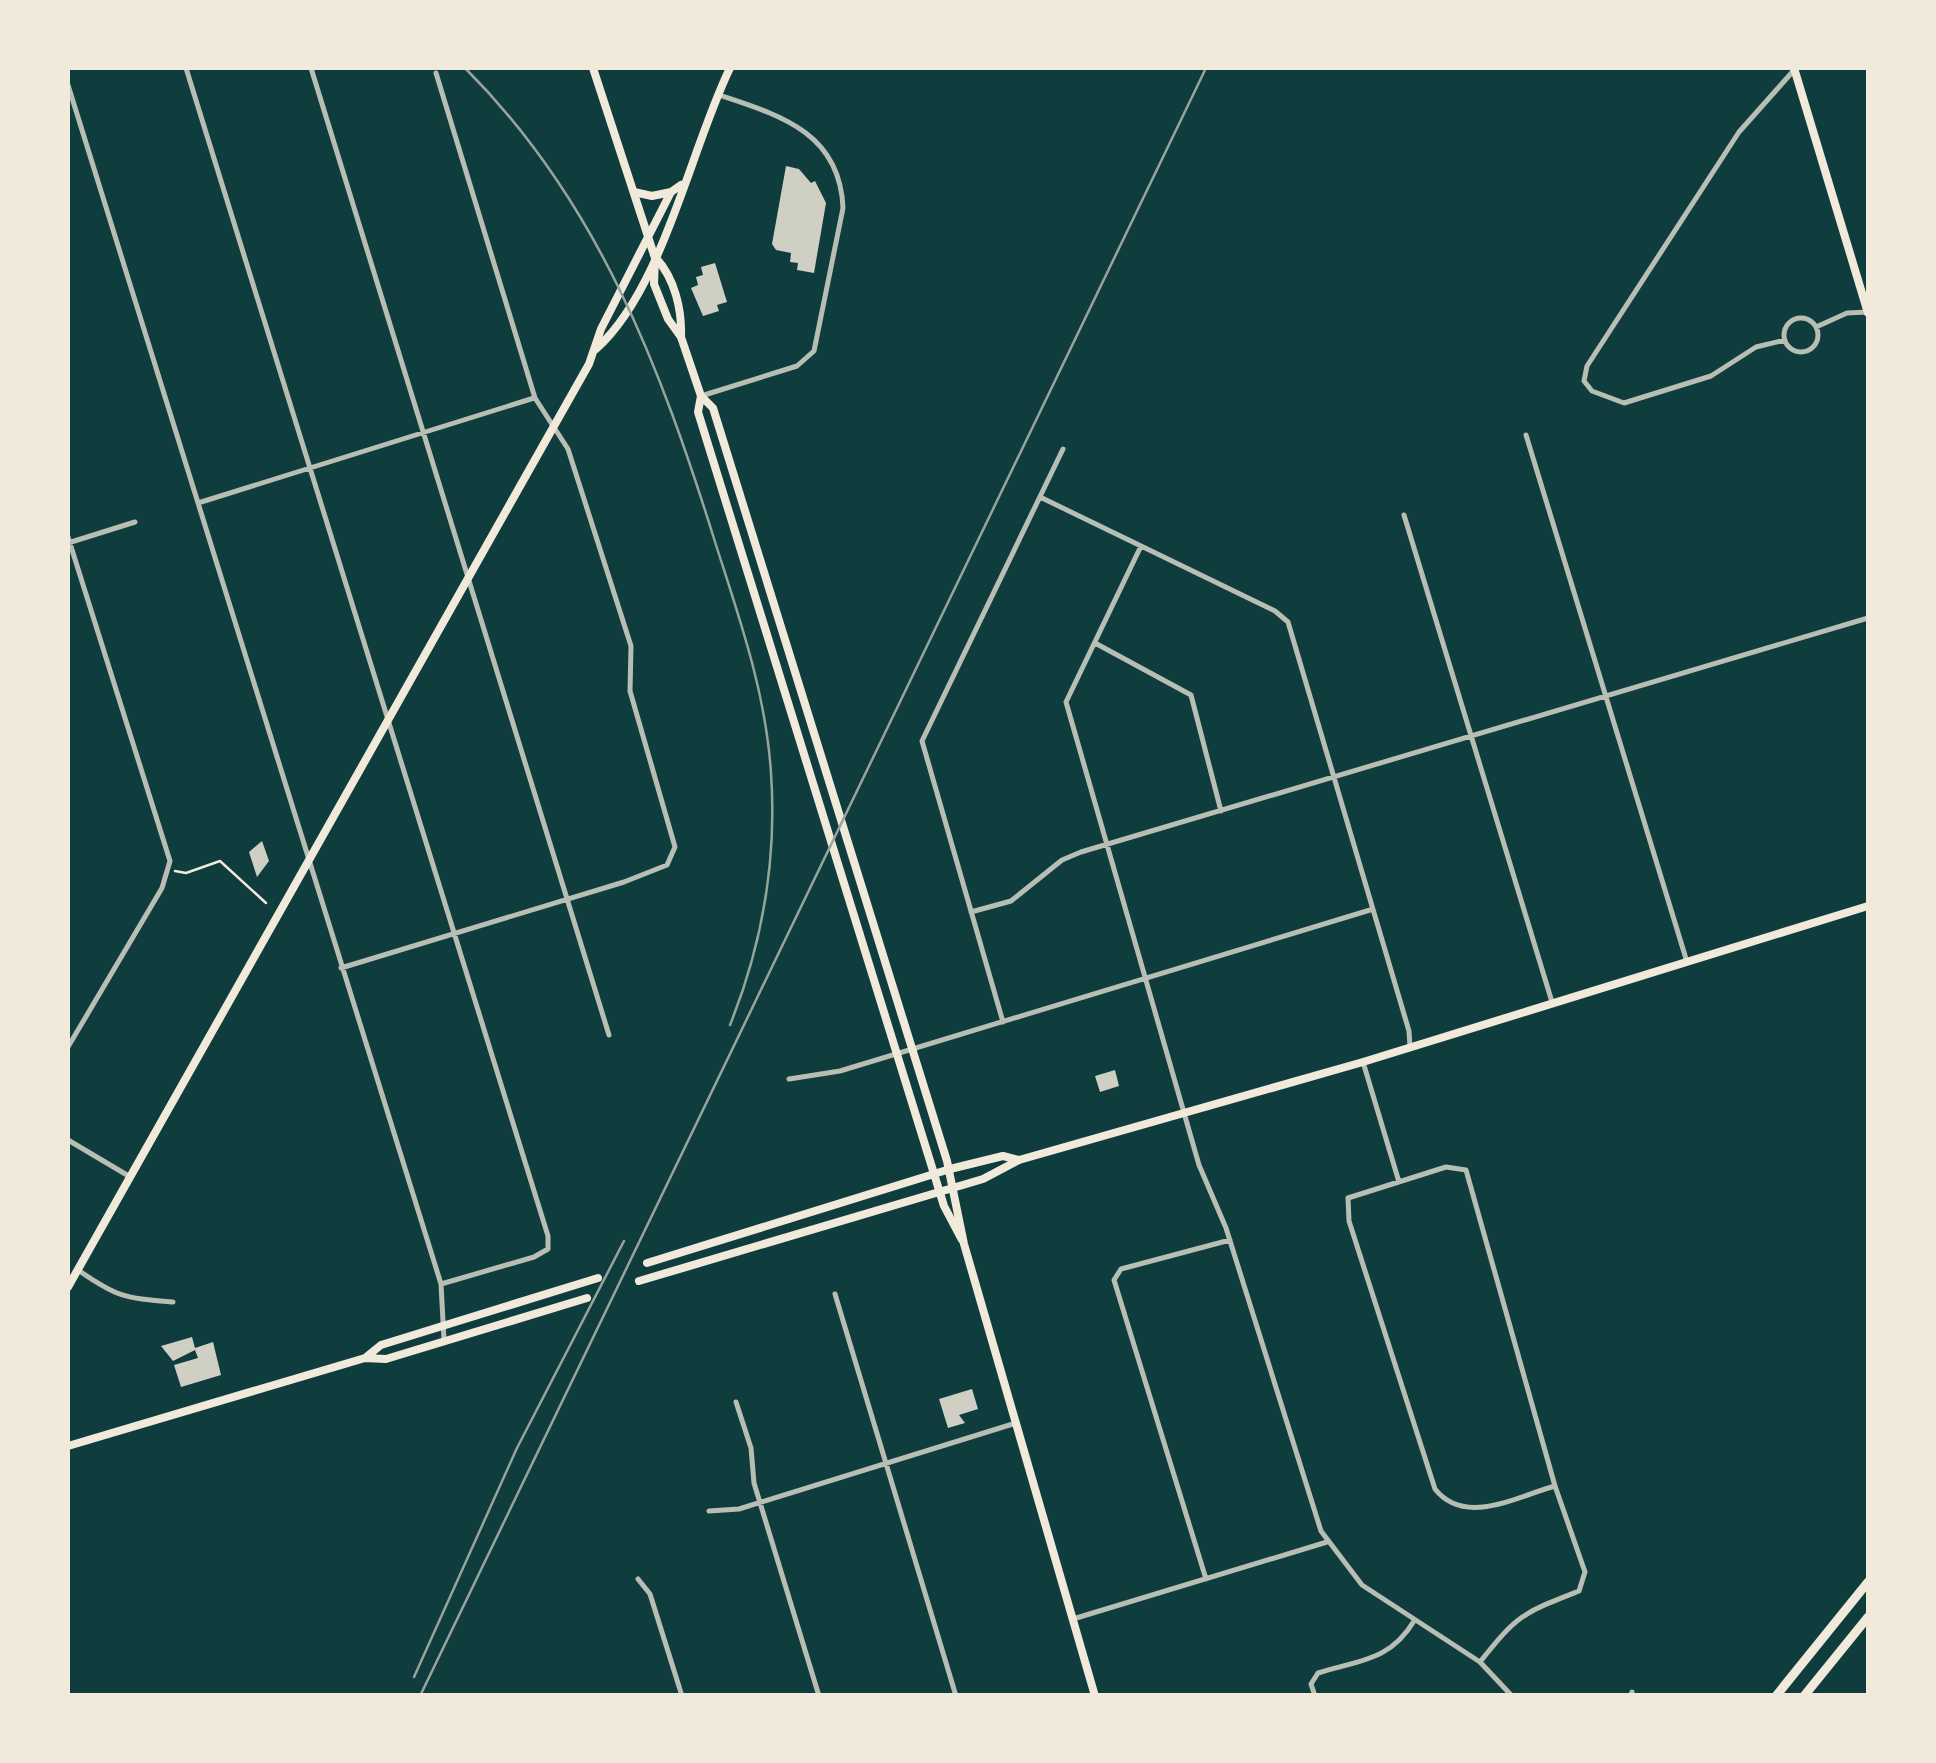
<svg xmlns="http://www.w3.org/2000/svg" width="1936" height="1763" viewBox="0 0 1936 1763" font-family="Lato,sans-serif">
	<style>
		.building { fill: #cfcfc3 }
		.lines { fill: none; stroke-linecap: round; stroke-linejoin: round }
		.path { stroke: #f1e9da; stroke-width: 2.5 }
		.minor { stroke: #b8beb3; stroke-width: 5 }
		.secondary { stroke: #f1e9da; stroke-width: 8 }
		.primary { stroke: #f1e9da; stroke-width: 9 }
		.rail { stroke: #97a49c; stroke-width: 2.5 }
	</style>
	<rect width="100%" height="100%" fill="#0f3d3e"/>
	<!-- building -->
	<path class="building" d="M 786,166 L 799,169 L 811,183 L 815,181 L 826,203 L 814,273 L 797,270 L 798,263 L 790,262 L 791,253 L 776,250 L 772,244 Z
		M 715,263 L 727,302 L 717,305 L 719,311 L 703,316 L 691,288 L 698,285 L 696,277 L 703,275 L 701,267 Z
		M 262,841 L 269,861 L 257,877 L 249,852 Z
		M 1115,1070 L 1119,1086 L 1100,1092 L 1095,1076 Z
		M 192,1337 L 195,1348 L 213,1342 L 221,1375 L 181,1387 L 174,1365 L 198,1358 L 195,1350 L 173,1361 L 161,1346 Z
		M 972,1389 L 978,1409 L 959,1415 L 965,1423 L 948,1428 L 939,1399 Z"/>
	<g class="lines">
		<!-- path -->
		<path class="path" d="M 175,871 L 186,873 L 220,861 L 266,903"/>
		<!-- minor -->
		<path class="minor" d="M 186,68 L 548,1236 L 548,1249 L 534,1257 L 441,1284
			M 311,68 L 609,1035
			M 68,85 L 441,1284 L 444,1340
			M1784 335a17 17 0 1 1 34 0a17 17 0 1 1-34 0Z
			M 1816,327 L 1847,313 L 1868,312
			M 1785,340 L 1756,347 L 1711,376 L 1624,403 L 1592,391 L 1584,381 L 1587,366 L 1739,132 L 1795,69
			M 701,396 L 797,366 L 814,351 L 843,208 C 840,132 779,115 719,95
			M 1526,435 L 1687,962
			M 1040,497 L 1275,611 L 1288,622 L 1409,1031 L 1410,1047
			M 198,503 L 534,398
			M 1404,515 L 1552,1002
			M 68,537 L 170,861 L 162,888 L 68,1047
			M 68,543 L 135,522
			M 1141,546 L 1066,702 L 1199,1165 L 1226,1228 L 1321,1531 L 1362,1585 L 1480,1662 L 1512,1696
			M 1095,643 L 1191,695 L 1221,811
			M 971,912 L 1011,901 L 1062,860 L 1081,852 L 1868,618
			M 341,968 L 624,882 L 667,865 L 675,847 L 630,691 L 631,646 L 568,449 L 535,398 L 436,73
			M 1003,1022 L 922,741 L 1063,449
			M 1363,1062 L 1399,1182
			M 789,1079 L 840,1071 L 1370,910
			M 68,1140 L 127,1175
			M 78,1270 C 118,1298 125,1298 173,1302
			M 835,1294 L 956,1696
			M 736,1402 L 751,1448 L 754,1483 L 819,1696
			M 709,1511 L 739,1509 L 1016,1423
			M 638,1579 L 650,1594 L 682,1696
			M 1206,1579 L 1114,1280 L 1121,1269 L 1230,1240
			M 1073,1619 L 1327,1542
			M 1480,1662 C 1518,1614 1523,1613 1579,1591 L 1585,1572 L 1555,1486 L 1466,1170 L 1446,1167 L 1348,1198 L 1349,1221 L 1435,1489 C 1465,1527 1518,1496 1555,1486
			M 1315,1696 L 1311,1684 L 1318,1673 C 1359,1660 1390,1661 1414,1621
			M 1630,1696 L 1632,1692"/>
		<!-- secondary -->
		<path class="secondary" d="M 593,68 L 655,258 L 654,284 L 668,319 L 681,337 L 701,396 L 713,408 L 947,1161 L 964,1244 L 1095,1696
			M 1794,68 L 1868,313
			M 634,192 L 652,196 L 671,192
			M 656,258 C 675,279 682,310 681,337
			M 596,349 C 663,289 690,150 730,68
			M 701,396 L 698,412 L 944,1206 L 962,1240
			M 647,1263 L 950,1169 L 1003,1156 L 1019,1160
			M 639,1281 L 983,1179 L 1019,1160 L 1363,1062 L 1868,906
			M 68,1287 L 589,364 L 601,329 L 671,192 L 681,185
			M 365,1358 L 381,1345 L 598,1278
			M 68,1446 L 365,1358 L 386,1359 L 587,1298"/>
		<!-- primary -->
		<path class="primary" d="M 1776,1696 L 1868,1582
			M 1804,1696 L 1868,1617"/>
		<!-- rail -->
		<path class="rail" d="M 465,68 C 598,201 661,368 716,545 C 740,620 766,694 771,773 C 777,859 762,945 730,1025
			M 414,1677 L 517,1448 L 624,1241
			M 420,1696 L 1206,68"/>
	</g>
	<!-- border -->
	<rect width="1936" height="1763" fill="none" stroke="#f1e9da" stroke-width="140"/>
</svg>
